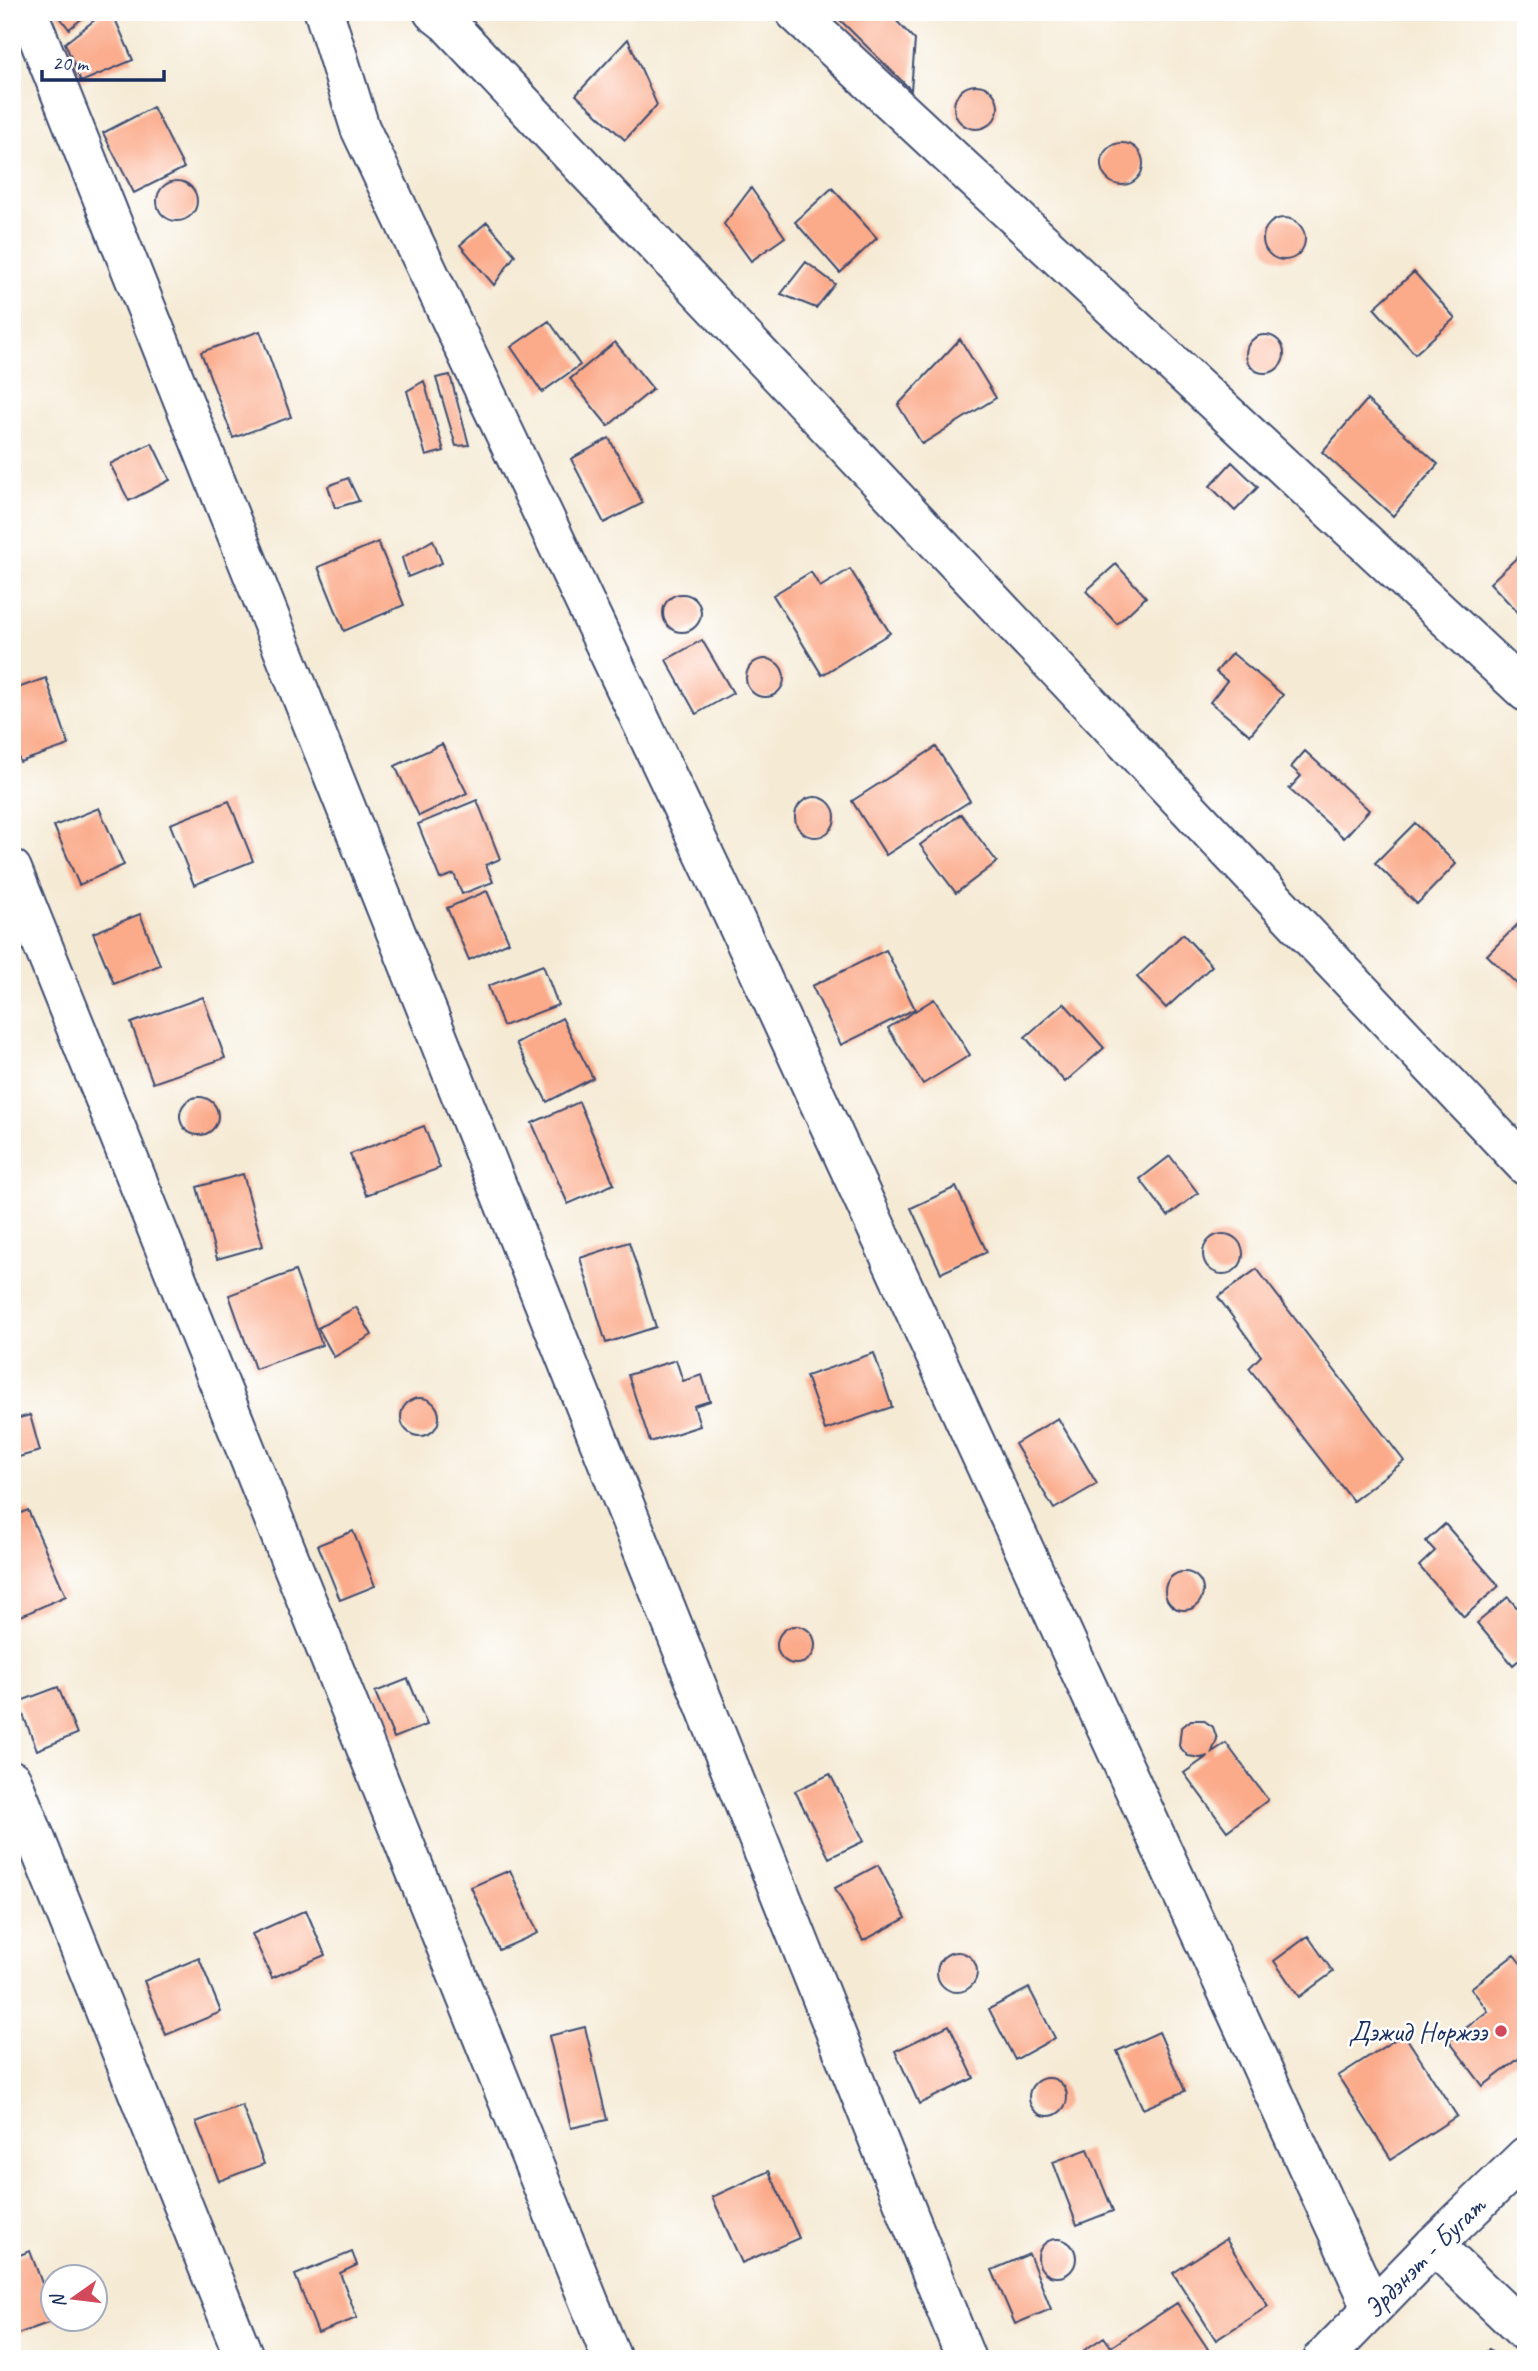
<svg xmlns="http://www.w3.org/2000/svg" width="1538" height="2371" viewBox="0 0 1538 2371" font-family="Caveat,sans-serif">
	<style>
		.building { fill: #fbaa8a }
		.lines { fill: none; stroke-linecap: round; stroke-linejoin: round }
		.street-casing { stroke: #3c4b70; stroke-width: 42 }
		.secondary-casing { stroke: #3c4b70; stroke-width: 42 }
		.street { stroke: #fff; stroke-width: 38 }
		.secondary { stroke: #fff; stroke-width: 38 }
		.poi-dot { fill: #d1495b; stroke: #fff; stroke-width: 2.5 }
		.labels { text-anchor: middle; dominant-baseline: central; stroke-width: 5; stroke-linejoin: round; paint-order: stroke }
		.poi-label { font-size: 28px; fill: #1b2f5e; stroke: #fff; text-anchor: end }
		.street-label { font-size: 28px; fill: #1b2f5e; stroke: #fff }
	</style>
	<rect width="100%" height="100%" fill="#fff"/>
	<filter id="ink" filterUnits="userSpaceOnUse"><feTurbulence type="fractalNoise" baseFrequency=".0143" numOctaves="2"/><feDisplacementMap in="SourceGraphic" scale="14" xChannelSelector="R" yChannelSelector="G"/><feConvolveMatrix kernelMatrix="1 2 1 2 8 2 1 2 1" color-interpolation-filters="sRGB"/></filter>
	<filter id="wash" filterUnits="userSpaceOnUse"><feTurbulence type="fractalNoise" baseFrequency=".00686" numOctaves="4" result="noise"/><feDisplacementMap in="SourceGraphic" scale="28" xChannelSelector="R" yChannelSelector="G"/><feGaussianBlur stdDeviation="1.57" result="paint"/><feColorMatrix in="noise" values="0 0 0 0 0 0 0 0 0 0 0 0 0 0 0 0 0 1.4 0 .05"/><feComposite in="paint" operator="in"/></filter>
	<g filter="url(#wash)">
		<rect width="100%" height="100%" fill="#f5ead4"/>
		<g id="blocks">
			<!-- building -->
			<path class="building" d="M 56,12 L 90,12 L 69,29 Z
				M 105,12 L 112,12 L 133,60 L 81,82 L 65,43 Z
				M 846,12 L 888,12 L 915,40 L 911,90 L 839,19 Z
				M 628,39 L 657,105 L 625,140 L 576,95 Z
				M954 107a22 22 0 1 1 44 0a22 22 0 1 1-44 0Z
				M 153,107 L 184,168 L 134,193 L 103,133 Z
				M1101 164a21 21 0 1 1 42 0a21 21 0 1 1-42 0Z
				M157 201a20 20 0 1 1 40 0a20 20 0 1 1-40 0Z
				M 751,188 L 785,237 L 751,261 L 724,224 Z
				M 832,188 L 877,238 L 840,273 L 795,222 Z
				M1263 239a21 21 0 1 1 42 0a21 21 0 1 1-42 0Z
				M 487,222 L 515,255 L 494,285 L 460,245 Z
				M 806,262 L 835,284 L 816,308 L 781,294 Z
				M 1414,272 L 1455,318 L 1415,354 L 1374,308 Z
				M 549,321 L 580,365 L 542,392 L 511,347 Z
				M 260,331 L 291,417 L 233,438 L 201,352 Z
				M1246 354a19 19 0 1 1 38 0a19 19 0 1 1-38 0Z
				M 960,339 L 996,398 L 922,444 L 898,405 Z
				M 615,342 L 653,389 L 608,426 L 570,379 Z
				M 450,375 L 469,445 L 456,446 L 436,378 Z
				M 424,381 L 444,451 L 426,456 L 407,391 Z
				M 1367,400 L 1438,464 L 1393,516 L 1322,452 Z
				M 609,438 L 643,503 L 604,523 L 571,459 Z
				M 152,443 L 170,480 L 129,501 L 110,464 Z
				M 1232,462 L 1258,487 L 1235,511 L 1210,486 Z
				M 348,478 L 359,501 L 335,508 L 328,486 Z
				M 433,540 L 442,563 L 408,577 L 402,558 Z
				M 378,542 L 404,605 L 344,631 L 318,567 Z
				M 1526,549 L 1526,621 L 1490,583 Z
				M 1116,564 L 1146,597 L 1117,624 L 1086,591 Z
				M 850,569 L 890,633 L 822,675 L 773,595 L 811,572 L 820,587 Z
				M663 613a19 19 0 1 1 38 0a19 19 0 1 1-38 0Z
				M 702,640 L 733,693 L 696,714 L 666,660 Z
				M 1232,653 L 1283,695 L 1250,735 L 1210,702 L 1227,681 L 1216,672 Z
				M746 678a19 19 0 1 1 38 0a19 19 0 1 1-38 0Z
				M 46,678 L 69,745 L 20,762 L 12,741 L 12,690 Z
				M 442,744 L 467,793 L 419,816 L 395,766 Z
				M 936,747 L 970,801 L 886,855 L 852,801 Z
				M 1305,751 L 1369,810 L 1344,838 L 1289,789 L 1301,776 L 1291,767 Z
				M795 817a20 20 0 1 1 40 0a20 20 0 1 1-40 0Z
				M 477,800 L 500,859 L 486,865 L 493,882 L 462,894 L 454,874 L 440,879 L 418,824 Z
				M 229,801 L 253,861 L 194,885 L 170,824 Z
				M 99,808 L 124,865 L 79,885 L 54,826 Z
				M 961,814 L 997,862 L 956,893 L 920,845 Z
				M 1415,823 L 1456,864 L 1417,904 L 1375,863 Z
				M 487,891 L 509,942 L 469,960 L 447,908 Z
				M 140,914 L 160,965 L 114,984 L 93,933 Z
				M 1526,916 L 1526,993 L 1487,955 Z
				M 1183,934 L 1212,966 L 1166,1008 L 1137,977 Z
				M 886,950 L 915,1009 L 841,1045 L 812,986 Z
				M 543,965 L 558,1005 L 503,1026 L 488,986 Z
				M 203,997 L 225,1058 L 153,1083 L 131,1023 Z
				M 934,999 L 970,1055 L 923,1084 L 888,1028 Z
				M 1064,1003 L 1104,1048 L 1065,1082 L 1025,1037 Z
				M 562,1018 L 593,1078 L 547,1102 L 516,1043 Z
				M180 1116a19 19 0 1 1 38 0a19 19 0 1 1-38 0Z
				M 579,1102 L 614,1184 L 568,1204 L 532,1123 Z
				M 424,1126 L 440,1168 L 366,1195 L 350,1154 Z
				M 1170,1156 L 1198,1193 L 1168,1216 L 1140,1179 Z
				M 243,1174 L 263,1246 L 217,1259 L 197,1187 Z
				M 956,1187 L 987,1252 L 941,1273 L 911,1208 Z
				M1203 1254a20 20 0 1 1 40 0a20 20 0 1 1-40 0Z
				M 629,1242 L 656,1327 L 606,1343 L 580,1258 Z
				M 1257,1269 L 1404,1461 L 1353,1501 L 1249,1368 L 1261,1356 L 1218,1297 Z
				M 295,1271 L 322,1345 L 255,1369 L 229,1295 Z
				M 356,1307 L 372,1335 L 334,1357 L 318,1328 Z
				M 874,1353 L 892,1407 L 825,1430 L 806,1376 Z
				M 676,1360 L 683,1381 L 702,1375 L 710,1401 L 694,1406 L 700,1426 L 650,1442 L 628,1375 Z
				M401 1417a19 19 0 1 1 38 0a19 19 0 1 1-38 0Z
				M 30,1415 L 40,1451 L 12,1459 L 12,1420 Z
				M 1058,1418 L 1097,1484 L 1054,1509 L 1015,1444 Z
				M 28,1510 L 66,1596 L 12,1620 L 12,1517 Z
				M 1445,1524 L 1499,1586 L 1464,1617 L 1419,1566 L 1435,1551 L 1426,1541 Z
				M 353,1531 L 375,1586 L 340,1600 L 318,1545 Z
				M1165 1591a19 19 0 1 1 38 0a19 19 0 1 1-38 0Z
				M 1508,1597 L 1526,1618 L 1526,1654 L 1513,1665 L 1477,1623 Z
				M777 1645a19 19 0 1 1 38 0a19 19 0 1 1-38 0Z
				M 408,1679 L 427,1725 L 394,1738 L 375,1692 Z
				M 58,1687 L 77,1734 L 37,1750 L 18,1702 Z
				M 1191,1720 L 1203,1720 L 1213,1727 L 1217,1739 L 1212,1752 L 1226,1743 L 1268,1800 L 1227,1831 L 1184,1773 L 1208,1756 L 1201,1758 L 1188,1756 L 1179,1746 L 1181,1728 Z
				M 830,1774 L 864,1841 L 829,1858 L 795,1791 Z
				M 878,1865 L 906,1918 L 863,1941 L 835,1888 Z
				M 510,1870 L 538,1933 L 499,1950 L 471,1887 Z
				M 306,1910 L 325,1955 L 272,1978 L 252,1934 Z
				M 1308,1936 L 1333,1972 L 1299,1997 L 1274,1961 Z
				M937 1972a20 20 0 1 1 40 0a20 20 0 1 1-40 0Z
				M 1514,1955 L 1526,1970 L 1526,2053 L 1483,2086 L 1449,2041 L 1488,2011 L 1471,1988 Z
				M 199,1958 L 221,2012 L 166,2035 L 144,1981 Z
				M 1029,1988 L 1055,2038 L 1015,2060 L 989,2009 Z
				M 949,2025 L 974,2078 L 919,2104 L 895,2051 Z
				M 585,2027 L 607,2120 L 571,2128 L 549,2036 Z
				M 1159,2032 L 1185,2091 L 1143,2109 L 1117,2051 Z
				M 1404,2034 L 1457,2116 L 1391,2159 L 1338,2076 Z
				M1029 2097a19 19 0 1 1 38 0a19 19 0 1 1-38 0Z
				M 242,2105 L 264,2164 L 219,2181 L 196,2122 Z
				M 1088,2149 L 1113,2211 L 1077,2225 L 1053,2162 Z
				M 769,2171 L 799,2238 L 742,2263 L 712,2197 Z
				M1038 2258a19 19 0 1 1 38 0a19 19 0 1 1-38 0Z
				M 1226,2239 L 1268,2306 L 1216,2340 L 1173,2273 Z
				M 30,2251 L 52,2310 L 52,2318 L 59,2319 L 12,2336 L 12,2258 Z
				M 352,2252 L 357,2265 L 340,2273 L 357,2318 L 318,2333 L 295,2275 Z
				M 1029,2254 L 1051,2309 L 1015,2324 L 992,2270 Z
				M 1177,2303 L 1208,2349 L 1194,2359 L 1088,2359 L 1083,2351 L 1104,2337 L 1111,2347 Z
				M 1489,2349 L 1499,2359 L 1480,2359 Z"/>
		</g>
	</g>
	<g filter="url(#ink)">
		<use href="#blocks" fill-opacity="0" stroke="#3c4b70" stroke-width="2"/>
		<g class="lines">
			<defs>
				<path id="street" d="M 28,12 L 966,2359
					M 324,12 L 360,128 L 732,913 L 1372,2307
					M 433,12 L 447,23 L 1526,1166
					M 795,12 L 1526,692
					M 12,869 L 612,2359
					M 12,1780 L 245,2359
					M 1434,2245 L 1526,2333"/>
				<g id="secondary">
					<path id="s1" d="M 1323,2359 L 1434,2245 L 1526,2156"/>
				</g>
			</defs>
			<!-- street casing -->
			<use href="#street" class="street-casing"/>
			<!-- secondary casing -->
			<use href="#secondary" class="secondary-casing"/>
			<!-- street -->
			<use href="#street" class="street"/>
			<!-- secondary -->
			<use href="#secondary" class="secondary"/>
		</g>
	</g>
	<!-- markers -->
	<circle class="poi-dot" cx="1501" cy="2031" r="7"/>
	<g class="labels">
		<!-- poi labels -->
		<g class="poi-label">
			<text x="1487" y="2031">Дэжид Норжээ</text>
		</g>
		<!-- street labels -->
		<g class="street-label">
			<text stroke="none"><textPath href="#s1" startOffset="144">Эрдэнэт - Бугат</textPath></text>
		</g>
	</g>
	<!-- margin -->
	<rect width="1538" height="2371" fill="none" stroke="#fff" stroke-width="42"/>
	<!-- north arrow -->
	<g transform="translate(74 2298) rotate(256)"><circle r="33" fill="#ffffff" stroke="#a4acbf" stroke-width="2"/>
	<path d="M0-5L12 26L0 18L-12 26Z" fill="#d1495b"/>
	<text y="-10" font-size="19" font-weight="bold" text-anchor="middle" fill="#1b2f5e">N</text>
	</g>
	<!-- scale -->
	<path d="M42 70v10h122v-10" fill="none" stroke="#1b2f5e" stroke-width="3.5"/>
	<text x="52" y="70" font-size="21" fill="#1b2f5e" stroke="#ffffff" stroke-width="5" paint-order="stroke">20 m</text>
</svg>
